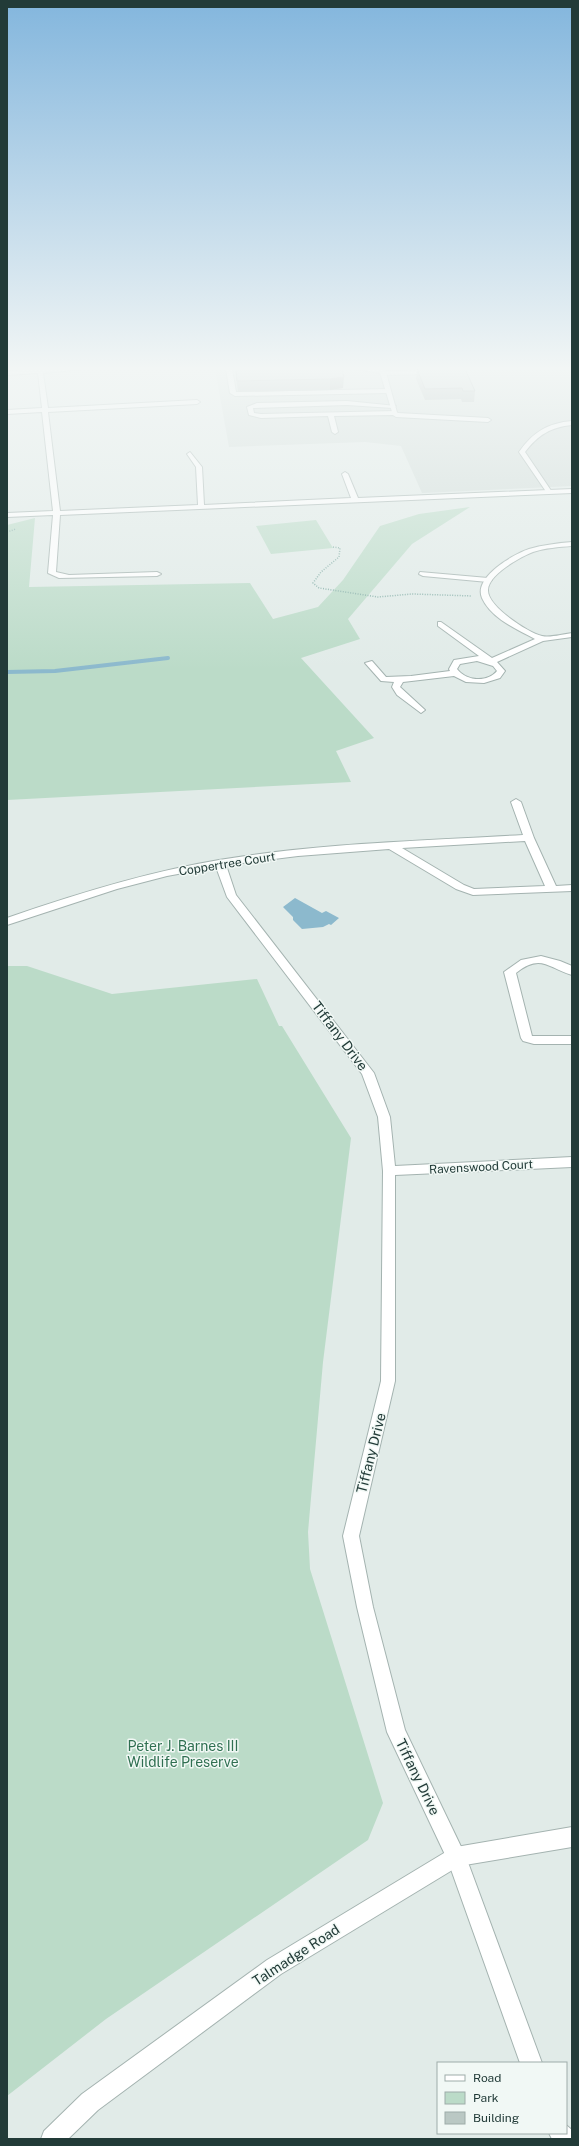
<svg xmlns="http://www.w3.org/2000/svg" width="579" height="2146" viewBox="0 0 579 2146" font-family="'Public Sans',sans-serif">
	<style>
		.built { fill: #cfdbd7 }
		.green { fill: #bbdbc8 }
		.water { fill: #8cb9cd }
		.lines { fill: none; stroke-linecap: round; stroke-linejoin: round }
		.stream { stroke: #8cb9cd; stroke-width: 4 }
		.service-casing { stroke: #a4b3b0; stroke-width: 2 }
		.minor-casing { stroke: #a4b3b0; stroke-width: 2 }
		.tertiary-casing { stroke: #a4b3b0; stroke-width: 2 }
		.path { stroke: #83ada6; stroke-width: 1.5; stroke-dasharray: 1 1.5; stroke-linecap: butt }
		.service { fill: #fff; fill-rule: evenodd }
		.minor { fill: #fff; fill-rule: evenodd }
		.tertiary { fill: #fff; fill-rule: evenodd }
		.wall { fill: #a0aca9 }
		.shaded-wall { fill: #828c89 }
		.building { fill: #bac8c4; stroke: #828c89 }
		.labels { text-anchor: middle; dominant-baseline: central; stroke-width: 3; stroke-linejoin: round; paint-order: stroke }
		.street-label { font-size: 12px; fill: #223b38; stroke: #f1f8f5 }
		.near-street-label { font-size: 14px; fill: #223b38; stroke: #f1f8f5 }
		.near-park-label { font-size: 14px; fill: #2f6f51; stroke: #f1f8f5 }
	</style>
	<rect width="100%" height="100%" fill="#e1ebe8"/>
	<!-- built -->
	<path class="built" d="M 215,369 L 572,369 L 572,486 L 422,493 L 401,446 L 365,442 L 229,447 Z"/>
	<!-- green -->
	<path class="green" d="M 470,507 L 412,544 L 348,619 L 360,639 L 301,658 L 374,738 L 336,751 L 351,782 L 7,800 L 7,525 L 35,518 L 29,587 L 250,583 L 273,619 L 318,607 L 343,580 L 380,526 L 419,514 Z
		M 316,520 L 333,548 L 271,554 L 256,526 Z
		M 7,966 L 27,966 L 112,994 L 257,979 L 279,1026 L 282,1026 L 351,1138 L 323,1362 L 308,1532 L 310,1569 L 383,1803 L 368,1840 L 106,2019 L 7,2096 Z"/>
	<!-- water -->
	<path class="water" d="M 295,898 L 322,913 L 326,911 L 339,918 L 331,925 L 329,924 L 323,927 L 302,929 L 293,920 L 293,917 L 283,907 Z"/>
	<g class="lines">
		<!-- stream -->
		<path class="stream" d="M 7,672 L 55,671 L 168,658"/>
		<defs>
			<path id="service" d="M 226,369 L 232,369 L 236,392 L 388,389 L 391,391 L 388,393 L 235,396 L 230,393 Z
				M 355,369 L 379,369 L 385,371 L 432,370 L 435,372 L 432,374 L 383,375 L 381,373 Z
				M 347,401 L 396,406 L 393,408 L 347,405 L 253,408 L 254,413 L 261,414 L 395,411 L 398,413 L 488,418 L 491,420 L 488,422 L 396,417 L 393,415 L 334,416 L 338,432 L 335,434 L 332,432 L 328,416 L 261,418 L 249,415 L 247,407 L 257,403 Z
				M 572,421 L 572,425 C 551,427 538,435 525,452 L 552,492 L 547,493 L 519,452 C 533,432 548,423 572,421 Z
				M 420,572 L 488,578 L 492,580 L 488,582 L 423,576 L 419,574 Z"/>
			<path id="minor" d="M 37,369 L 83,369 L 43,373 L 48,408 L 197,400 L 200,402 L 197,404 L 48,412 L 60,511 L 198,505 L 196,467 L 187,454 L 190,452 L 202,467 L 204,505 L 351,498 L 342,474 L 345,472 L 348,474 L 358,498 L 572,489 L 572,493 L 60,515 L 56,572 L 69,575 L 157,572 L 161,574 L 157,576 L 59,578 L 48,573 L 53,515 L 7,517 L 7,513 L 53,511 L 42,412 L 7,414 L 7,410 L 42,408 L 38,373 L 7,375 L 7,371 Z
				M 379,369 L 385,369 L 398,416 L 393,415 Z
				M 572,542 L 572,546 C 559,547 545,548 533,552 C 520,557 488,575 488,590 C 487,606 528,633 542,636 C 550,638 564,634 572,633 L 572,637 L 543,641 L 497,662 L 505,671 L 500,678 L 484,683 L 466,682 L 454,676 L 403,682 L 400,687 L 425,710 L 421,713 L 397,695 L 392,687 L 394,682 L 381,681 L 365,663 L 372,661 L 386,677 L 411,676 L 450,671 L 449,669 L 454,660 L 479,656 L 438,626 L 438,622 L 441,622 L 492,658 L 535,639 C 516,629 491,618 482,598 C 473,577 514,554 529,549 C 543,545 558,543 572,542 ZM 477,661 L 493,666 L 497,671 C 487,683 466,681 457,669 L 460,664 Z
				M 516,799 L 521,802 L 534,838 L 556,886 L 572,885 L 572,891 L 473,895 L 456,889 L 389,849 L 298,856 L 226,865 L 236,895 L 374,1073 L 390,1117 L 395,1166 L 572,1157 L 572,1167 L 395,1175 L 395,1381 L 359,1536 L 373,1607 L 405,1730 L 466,1857 L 542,2063 L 520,2063 L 448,1861 L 387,1732 L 357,1607 L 343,1536 L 381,1381 L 383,1171 L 378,1117 L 362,1074 L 227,897 L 216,867 L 167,876 L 117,889 L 7,925 L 7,918 C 76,894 147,872 219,860 C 319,843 422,841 523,835 L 511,802 ZM 525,841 L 545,886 L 474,889 L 464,885 L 402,848 Z
				M 541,956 L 560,961 L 572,966 L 572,975 C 548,968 541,953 516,973 L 532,1036 L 572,1036 L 572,1044 L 534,1044 L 523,1041 L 521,1038 L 504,972 L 521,960 Z
				M 566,2125 L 572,2130 L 572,2139 L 552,2139 L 549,2133 L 566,2133 Z"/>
			<path id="tertiary" d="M 572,1827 L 572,1847 L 459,1866 L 281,1974 L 98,2110 L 68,2139 L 41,2139 L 44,2131 L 82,2094 L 267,1960 L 449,1850 L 456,1847 Z"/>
		</defs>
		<!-- service casing -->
		<use href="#service" class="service-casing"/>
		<!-- minor casing -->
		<use href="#minor" class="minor-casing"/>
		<!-- tertiary casing -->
		<use href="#tertiary" class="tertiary-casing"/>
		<!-- path -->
		<path class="path" d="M 7,532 L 16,529
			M 333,547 L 340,548 L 339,557 L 321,572 L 313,583 L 319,588 L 378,597 L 412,594 L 472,596"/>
		<!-- service -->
		<use href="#service" class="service"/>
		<!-- minor -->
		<use href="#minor" class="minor"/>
		<!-- tertiary -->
		<use href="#tertiary" class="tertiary"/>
	</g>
	<!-- wall -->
	<path class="wall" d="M 235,369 L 342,369 L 343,388 L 330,390 L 238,392 Z
		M 417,369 L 475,391 L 474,402 L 462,402 L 461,399 L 425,400 L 416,379 Z"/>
	<!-- shaded-wall -->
	<path class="shaded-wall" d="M 344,377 L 343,388 L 330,390 L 330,379 Z"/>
	<!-- building -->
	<path class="building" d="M 236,369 L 342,369 L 344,377 L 330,379 L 237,381 Z
		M 417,369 L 465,369 L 475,391 L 463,391 L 462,388 L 425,389 Z"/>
	<!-- sky -->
	<linearGradient id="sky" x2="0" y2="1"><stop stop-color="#83b6dd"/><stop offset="0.55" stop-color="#f2f6f5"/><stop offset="1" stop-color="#f2f6f5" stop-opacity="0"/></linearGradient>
	<rect width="579" height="670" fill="url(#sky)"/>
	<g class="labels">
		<!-- street labels -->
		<g class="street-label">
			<text transform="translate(227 864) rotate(-9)">Coppertree Court</text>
			<text transform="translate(481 1167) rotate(-3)">Ravenswood Court</text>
		</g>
		<!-- near-street labels -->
		<g class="near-street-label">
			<text transform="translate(340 1036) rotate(53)">Tiffany Drive</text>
			<text transform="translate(371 1453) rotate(-76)">Tiffany Drive</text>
			<text transform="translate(418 1777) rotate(64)">Tiffany Drive</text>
			<text transform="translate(296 1955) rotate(-33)">Talmadge Road</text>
		</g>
		<!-- near-park labels -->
		<g class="near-park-label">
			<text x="183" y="1746">Peter J. Barnes III<tspan x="183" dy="16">Wildlife Preserve</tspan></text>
		</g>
	</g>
	<!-- border -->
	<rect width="579" height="2146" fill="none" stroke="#223b38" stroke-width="16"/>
	<!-- legend -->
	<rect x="437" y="2062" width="130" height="72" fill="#f1f8f5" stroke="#9eaca9"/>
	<rect x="445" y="2075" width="20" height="6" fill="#ffffff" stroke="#9eaca9"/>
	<text x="473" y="2082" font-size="12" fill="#223b38">Road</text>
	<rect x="445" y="2092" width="20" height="12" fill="#bbdbc8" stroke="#9eaca9"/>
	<text x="473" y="2102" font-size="12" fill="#223b38">Park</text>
	<rect x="445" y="2112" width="20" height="12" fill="#bac8c4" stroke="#9eaca9"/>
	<text x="473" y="2122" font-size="12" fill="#223b38">Building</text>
</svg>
